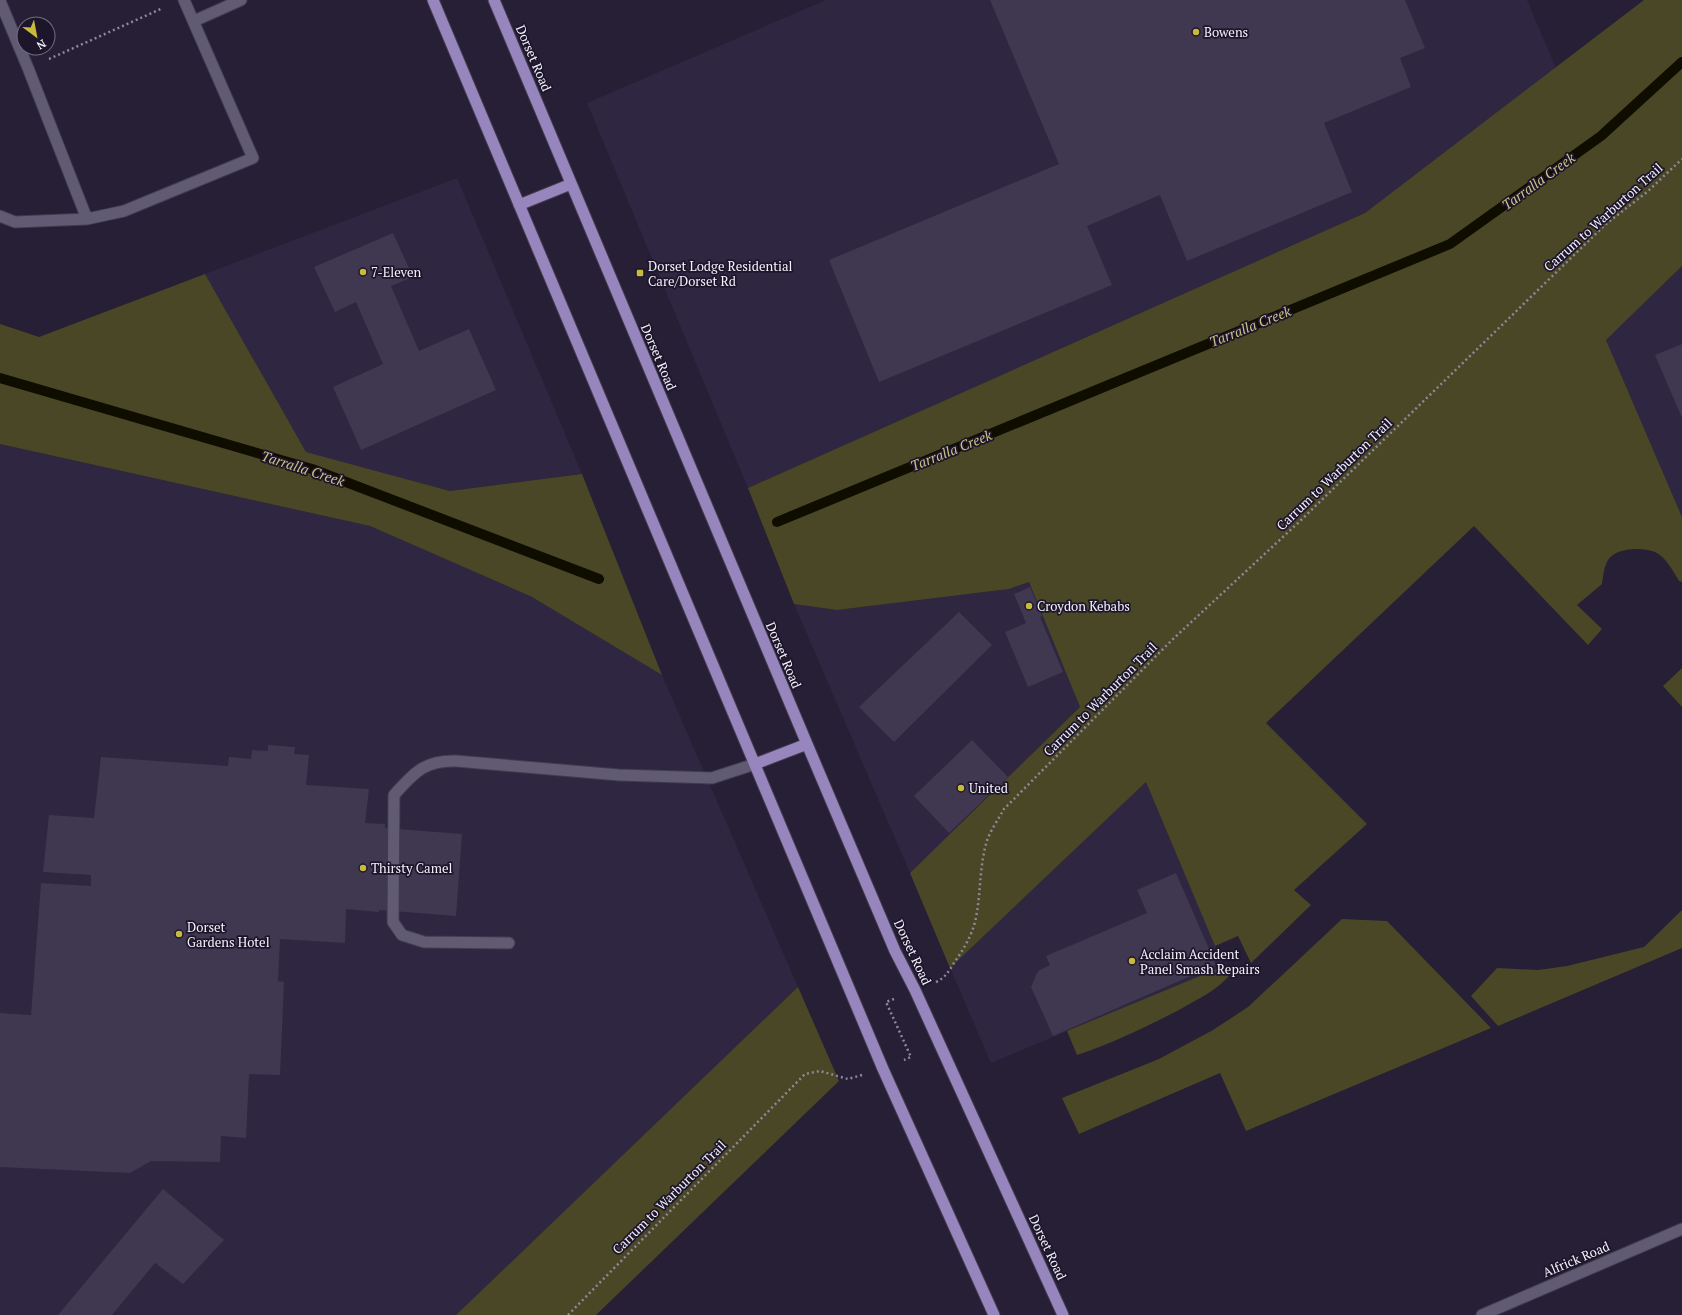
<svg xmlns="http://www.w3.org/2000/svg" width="1682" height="1315" viewBox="0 0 1682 1315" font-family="'PT Serif',serif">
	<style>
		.built { fill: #2f2642 }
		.green { fill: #4a4726 }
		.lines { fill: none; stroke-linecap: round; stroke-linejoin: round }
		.stream { stroke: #0f0d00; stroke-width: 10 }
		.building { fill: #3f3850 }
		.service-casing { stroke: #423c4e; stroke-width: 13 }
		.minor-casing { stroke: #423c4e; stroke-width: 13 }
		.primary-casing { stroke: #423c4e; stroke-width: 13 }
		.path { stroke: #8e899a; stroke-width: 2.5; stroke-dasharray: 2 3; stroke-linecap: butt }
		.service { stroke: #615a73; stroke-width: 11 }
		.minor { stroke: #615a73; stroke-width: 11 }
		.primary { stroke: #9786bd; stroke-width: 11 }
		.poi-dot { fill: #c7bb3c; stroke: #1d162b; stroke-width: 1.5 }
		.labels { text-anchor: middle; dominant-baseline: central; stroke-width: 3.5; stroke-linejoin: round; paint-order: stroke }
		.poi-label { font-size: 13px; fill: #f4f1fd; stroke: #1d162b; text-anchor: start }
		.street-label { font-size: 13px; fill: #f4f1fd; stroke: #1d162b }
		.water-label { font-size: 14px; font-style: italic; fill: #c9c485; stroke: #1d162b }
	</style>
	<rect width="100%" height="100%" fill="#261f35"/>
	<!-- built -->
	<path class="built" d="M 826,0 L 1527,0 L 1556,68 L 1365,213 L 748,488 L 587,103 Z
		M 457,178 L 477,225 L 582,474 L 450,491 L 306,452 L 205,274 Z
		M 1682,266 L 1682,517 L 1606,340 Z
		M 0,444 L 370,526 L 532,597 L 662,675 L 798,987 L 456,1315 L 0,1315 Z
		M 1029,581 L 1080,707 L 910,873 L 794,604 L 837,610 L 1009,589 Z
		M 1146,782 L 1224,966 L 991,1063 L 950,968 Z"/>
	<!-- green -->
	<path class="green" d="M 1644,0 L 1682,0 L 1682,266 L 1606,340 L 1682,517 L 1682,582 L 1679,581 C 1673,571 1666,557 1655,552 C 1643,547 1616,547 1608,560 C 1604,567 1603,576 1602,584 L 1577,605 L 1602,629 L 1588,645 L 1474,526 L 1266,723 L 1367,824 L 1294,890 L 1311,905 L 1251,963 L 1238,936 L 1215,946 L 1146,782 L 950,968 L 910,873 L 1080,707 L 1029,582 L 1009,589 L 837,610 L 794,604 L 748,488 L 1365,213 Z
		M 205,274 L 306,452 L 450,491 L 582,474 L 662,675 L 532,597 L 370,526 L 0,444 L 0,324 L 39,337 Z
		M 1682,668 L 1682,707 L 1663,686 Z
		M 1682,910 L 1682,948 L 1498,1026 L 1471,996 L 1497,968 L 1538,970 L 1567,966 L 1644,947 Z
		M 1342,919 L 1387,921 L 1491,1028 L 1246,1131 L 1220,1073 L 1079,1134 L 1062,1098 L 1159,1059 L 1213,1030 L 1248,1007 Z
		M 1224,966 L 1222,969 L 1226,968 L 1229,976 C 1216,991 1196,1000 1179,1010 C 1146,1027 1113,1043 1077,1055 L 1067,1031 Z
		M 798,987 L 839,1081 L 596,1315 L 456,1315 Z"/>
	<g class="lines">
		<!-- stream -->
		<path class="stream" d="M 0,378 L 312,469 L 599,579
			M 777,522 L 1450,244 L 1601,136 L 1682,62"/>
	</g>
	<!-- building -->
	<path class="building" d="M 990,0 L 1405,0 L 1425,48 L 1400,58 L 1411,87 L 1324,123 L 1352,192 L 1187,261 L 1160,195 L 1087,226 L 1112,285 L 879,382 L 829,260 L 1059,164 Z
		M 393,233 L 413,277 L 391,286 L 419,351 L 469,329 L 496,390 L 361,450 L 333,387 L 383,364 L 356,302 L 335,312 L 314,267 Z
		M 1682,344 L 1682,418 L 1655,355 Z
		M 1030,587 L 1042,616 L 1040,617 L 1063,672 L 1028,687 L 1005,632 L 1026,623 L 1014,594 Z
		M 959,612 L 992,645 L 894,742 L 859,707 Z
		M 972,740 L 1008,777 L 949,833 L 914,796 Z
		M 268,745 L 295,747 L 294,754 L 309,755 L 306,785 L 369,789 L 365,823 L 385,824 L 385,828 L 462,834 L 456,916 L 379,910 L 379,912 L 346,909 L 345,943 L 280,939 L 278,981 L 284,982 L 280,1075 L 249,1074 L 246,1138 L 221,1136 L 220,1162 L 151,1161 L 130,1173 L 0,1167 L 0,1013 L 31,1015 L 41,883 L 91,886 L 91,875 L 43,872 L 49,815 L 94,818 L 101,757 L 228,766 L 229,757 L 251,759 L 252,750 L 268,751 Z
		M 1176,873 L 1216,965 L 1053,1036 L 1031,987 L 1038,971 L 1050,965 L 1046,956 L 1147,913 L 1137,890 Z
		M 163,1189 L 224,1240 L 183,1284 L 155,1263 L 112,1315 L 58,1315 Z"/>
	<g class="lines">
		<defs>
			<path id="service" d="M 0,1 L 28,68 L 87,219
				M 194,21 L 241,0
				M 0,216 L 15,222 L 87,219 L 124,211 L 253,158 L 184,0
				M 509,943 L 424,942 L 402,935 L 393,922 L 394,795 C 414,773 424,760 456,761 L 619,775 L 712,778 L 755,764"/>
			<path id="minor" d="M 1482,1315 L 1682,1229"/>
			<path id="primary" d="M 433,0 L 883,1069 L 994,1315
				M 494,0 L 807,744 L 895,951 L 915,990 L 1063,1315
				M 519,205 L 571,184
				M 755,764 L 807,744"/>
		</defs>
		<!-- service casing -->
		<use href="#service" class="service-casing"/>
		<!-- minor casing -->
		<use href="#minor" class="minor-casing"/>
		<!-- primary casing -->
		<use href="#primary" class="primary-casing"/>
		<!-- path -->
		<path class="path" d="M 49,59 L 163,8
			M 936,982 C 945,978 949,971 954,963 C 963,950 971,937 975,922 C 981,896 979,870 986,844 C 989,832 998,820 1004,809 L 1173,639 L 1298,523 L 1606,224 L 1647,192 L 1682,159
			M 894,999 L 886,1002 L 911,1057 L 904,1060
			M 568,1315 L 805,1074 L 820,1071 L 848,1079 L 862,1075"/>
		<!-- service -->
		<use href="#service" class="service"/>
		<!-- minor -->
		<use href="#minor" class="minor"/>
		<!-- primary -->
		<use href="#primary" class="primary"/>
	</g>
	<!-- markers -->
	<g class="poi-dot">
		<circle cx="1196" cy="32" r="4"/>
		<circle cx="363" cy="272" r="4"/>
		<rect x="636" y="269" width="8" height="8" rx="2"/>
		<circle cx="1029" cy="606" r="4"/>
		<circle cx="961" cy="788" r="4"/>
		<circle cx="363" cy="868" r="4"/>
		<circle cx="179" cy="934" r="4"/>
		<circle cx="1132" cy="961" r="4"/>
	</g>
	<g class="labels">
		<!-- poi labels -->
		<g class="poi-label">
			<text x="1204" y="32">Bowens</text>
			<text x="648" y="266">Dorset Lodge Residential<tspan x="648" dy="15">Care/Dorset Rd</tspan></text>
			<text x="371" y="272">7-Eleven</text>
			<text x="1037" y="606">Croydon Kebabs</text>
			<text x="969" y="788">United</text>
			<text x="371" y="868">Thirsty Camel</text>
			<text x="187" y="927">Dorset<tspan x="187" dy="15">Gardens Hotel</tspan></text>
			<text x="1140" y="954">Acclaim Accident<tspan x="1140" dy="15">Panel Smash Repairs</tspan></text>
		</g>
		<!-- street labels -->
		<g class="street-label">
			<text transform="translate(534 58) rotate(67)">Dorset Road</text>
			<text transform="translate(1603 217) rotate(-42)">Carrum to Warburton Trail</text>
			<text transform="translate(659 357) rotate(67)">Dorset Road</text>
			<text transform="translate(1334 474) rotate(-44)">Carrum to Warburton Trail</text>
			<text transform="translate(784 655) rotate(67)">Dorset Road</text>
			<text transform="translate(1100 699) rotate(-45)">Carrum to Warburton Trail</text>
			<text transform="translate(913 952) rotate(65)">Dorset Road</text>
			<text transform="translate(669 1197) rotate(-45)">Carrum to Warburton Trail</text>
			<text transform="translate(1048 1247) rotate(65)">Dorset Road</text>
			<text transform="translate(1576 1259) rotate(-23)">Alfrick Road</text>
		</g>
		<!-- water labels -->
		<g class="water-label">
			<text transform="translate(1538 181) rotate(-36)">Tarralla Creek</text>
			<text transform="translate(1250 326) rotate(-22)">Tarralla Creek</text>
			<text transform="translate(951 450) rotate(-22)">Tarralla Creek</text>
			<text transform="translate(303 468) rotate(18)">Tarralla Creek</text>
		</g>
	</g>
	<!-- north arrow -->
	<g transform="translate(36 36) rotate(148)"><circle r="19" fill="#1d162b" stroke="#736e7f"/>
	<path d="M0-3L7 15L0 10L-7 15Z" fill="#c7bb3c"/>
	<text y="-6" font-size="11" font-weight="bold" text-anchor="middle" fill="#f4f1fd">N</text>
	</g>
</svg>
